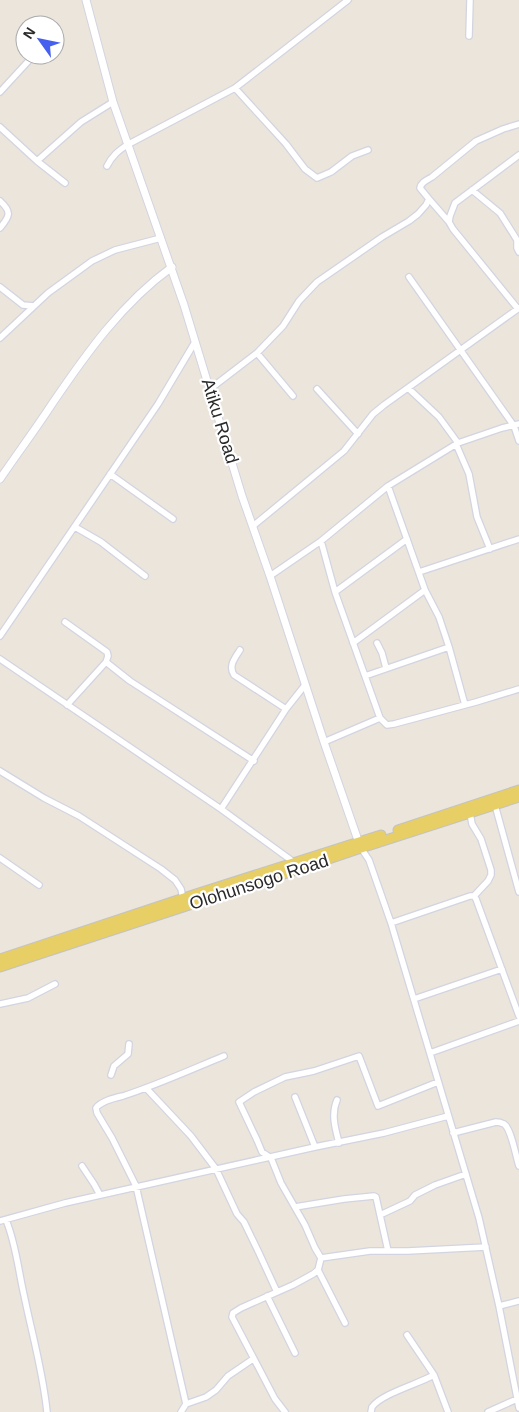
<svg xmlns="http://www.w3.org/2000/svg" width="519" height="1412" viewBox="0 0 519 1412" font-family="Arial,sans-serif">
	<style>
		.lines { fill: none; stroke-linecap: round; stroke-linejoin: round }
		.minor-casing { stroke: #d2d4e1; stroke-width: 8 }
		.tertiary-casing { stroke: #d2d4e1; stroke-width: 9 }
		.primary-casing { stroke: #c3c3c3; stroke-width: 11 }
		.minor { stroke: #fff; stroke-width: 5.5 }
		.tertiary { stroke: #fff; stroke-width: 7 }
		.primary { stroke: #e7ce65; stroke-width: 9 }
		.labels { text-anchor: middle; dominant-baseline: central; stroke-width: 4.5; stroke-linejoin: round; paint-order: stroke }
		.street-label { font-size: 18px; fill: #2a2a2a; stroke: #fff }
	</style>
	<rect width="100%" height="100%" fill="#ebe5dc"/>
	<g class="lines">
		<defs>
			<path id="minor" d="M 469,36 L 470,0
				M 235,88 L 286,144 L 305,169 L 317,178 L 331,172 L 352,156 L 368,150
				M 0,92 L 34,55
				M 0,127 L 37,161 L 65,183
				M 37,161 L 81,122 L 113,102
				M 107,166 C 112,156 118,151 127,145 L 235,88 L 348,0
				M 472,190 L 500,213 L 517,240 L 517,248 L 519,252
				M 429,199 L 449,222
				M 0,201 C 12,212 10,216 0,228
				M 409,277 L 514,426 L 519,441
				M 0,287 L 23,305 L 34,306
				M 518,309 L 453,229 L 449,222 L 450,216 L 455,203 L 519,155
				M 0,338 L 48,293 L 92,261 L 115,250 L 161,238
				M 257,353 L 293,396
				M 408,388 L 439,417 L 458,443
				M 210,389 L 257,353 L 283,326 L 299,301 L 317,282 L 382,237 L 409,221 L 418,214 L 426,205 L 429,199 L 420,188 C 421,182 427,180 432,177 L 476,141 L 503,129 L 519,124
				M 317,389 L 358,434
				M 456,444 L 469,474 L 477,517 L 490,549
				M 110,474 L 173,519
				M 388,486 L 425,590 L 439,617 L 449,647 L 465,705
				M 253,526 L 344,451 L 373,414 L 384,405 L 519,308
				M 75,527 L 101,542 L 145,576
				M 321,541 L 335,592 L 380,718
				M 419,572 L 519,539
				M 270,576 L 321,541 L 388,486 L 458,443 L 502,428 L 519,424
				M 335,592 L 407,539
				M 65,622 L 107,652 L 108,656 L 106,662 L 130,681 L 254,761
				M 0,636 L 158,404 L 195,342
				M 353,643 L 425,590
				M 377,643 L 382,653 L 386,668
				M 240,650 C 235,658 228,666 234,675 L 286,709
				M 0,659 L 221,809 L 295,863
				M 365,676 L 449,647
				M 67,705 L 106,662
				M 324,742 L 380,718 L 387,725 L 394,724 L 476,702 L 519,689
				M 0,771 L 44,798 L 79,816 L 161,869 L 175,880 L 181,889 L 183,899
				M 495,805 L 519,892
				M 221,809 L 286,709 L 305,685
				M 361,848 L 369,860 L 391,923 L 479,1218 L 499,1306 L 519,1408
				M 0,858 L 39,885
				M 474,896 L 476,899 L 519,1016
				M 391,923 L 470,896 L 474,896 L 488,881 L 491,875 L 491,870 L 481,839 L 472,824 L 470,813
				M 414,999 L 502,969
				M 0,1004 L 28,998 L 55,984
				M 430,1053 L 519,1021
				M 111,1075 L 114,1066 L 128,1054 L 129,1044
				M 146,1088 L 191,1136 L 216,1169 L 237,1214 L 244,1222 L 259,1253 L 277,1292
				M 295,1097 L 315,1147
				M 337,1100 C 331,1114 335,1128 339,1143
				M 453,1133 L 496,1122 C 499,1122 502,1123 504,1124 C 511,1128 516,1157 519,1166
				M 82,1166 L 94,1184 L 100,1195
				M 295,1207 L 344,1199 L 374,1196 L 376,1197 L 388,1251
				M 380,1215 L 410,1201 L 415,1195 L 435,1185 L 466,1174
				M 6,1220 C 16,1244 18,1269 24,1295 C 32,1334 43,1372 47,1412
				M 0,1221 L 65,1203 L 315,1147 L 384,1133 L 448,1116
				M 321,1258 L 370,1251 L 408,1251 L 486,1247
				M 318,1270 L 345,1323
				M 267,1296 L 295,1353
				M 499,1306 L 519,1301
				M 407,1335 L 434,1375 L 448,1412
				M 186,1404 L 136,1186 L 112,1138 L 97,1113 L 96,1108 C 101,1101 114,1098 123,1096 C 157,1085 190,1070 224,1056
				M 181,1412 L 186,1404 L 206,1397 L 216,1390 L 228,1376 L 253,1359
				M 285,1412 L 275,1399 L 232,1317 L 233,1313 L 241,1308 L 293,1285 L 313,1274 L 318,1270 L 321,1258 L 315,1248 L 305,1225 L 281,1183 L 271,1158 L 262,1152 L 257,1140 L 239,1102 L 254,1092 L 285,1077 L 314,1071 L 359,1056 L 378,1106 L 438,1082
				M 371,1412 L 372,1407 C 381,1394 418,1384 434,1375
				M 488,1412 L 517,1399"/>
			<path id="tertiary" d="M 86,0 L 113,102 L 184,305 L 242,496 L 270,576 L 324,742 L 360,846
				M 0,479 C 17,454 35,430 52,404 C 86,354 122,303 172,267"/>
			<path id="primary" d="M 398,830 L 519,790
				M 0,959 L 196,894 L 381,835
				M 0,967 L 299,869 L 361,848 L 519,797"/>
		</defs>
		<!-- minor casing -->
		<use href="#minor" class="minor-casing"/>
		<!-- tertiary casing -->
		<use href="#tertiary" class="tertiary-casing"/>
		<!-- primary casing -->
		<use href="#primary" class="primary-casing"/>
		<!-- minor -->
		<use href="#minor" class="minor"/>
		<!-- tertiary -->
		<use href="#tertiary" class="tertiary"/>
		<!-- primary -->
		<use href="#primary" class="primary"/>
	</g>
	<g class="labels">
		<!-- street labels -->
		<g class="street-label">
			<text transform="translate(220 421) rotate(73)">Atiku Road</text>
			<text transform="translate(259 882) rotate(-18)">Olohunsogo Road</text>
		</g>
	</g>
	<!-- north arrow -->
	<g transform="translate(40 40) rotate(303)"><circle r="24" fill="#ffffff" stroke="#aaaaaa"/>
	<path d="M0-4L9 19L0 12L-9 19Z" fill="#465fee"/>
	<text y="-8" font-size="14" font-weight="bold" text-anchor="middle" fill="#2a2a2a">N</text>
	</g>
</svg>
